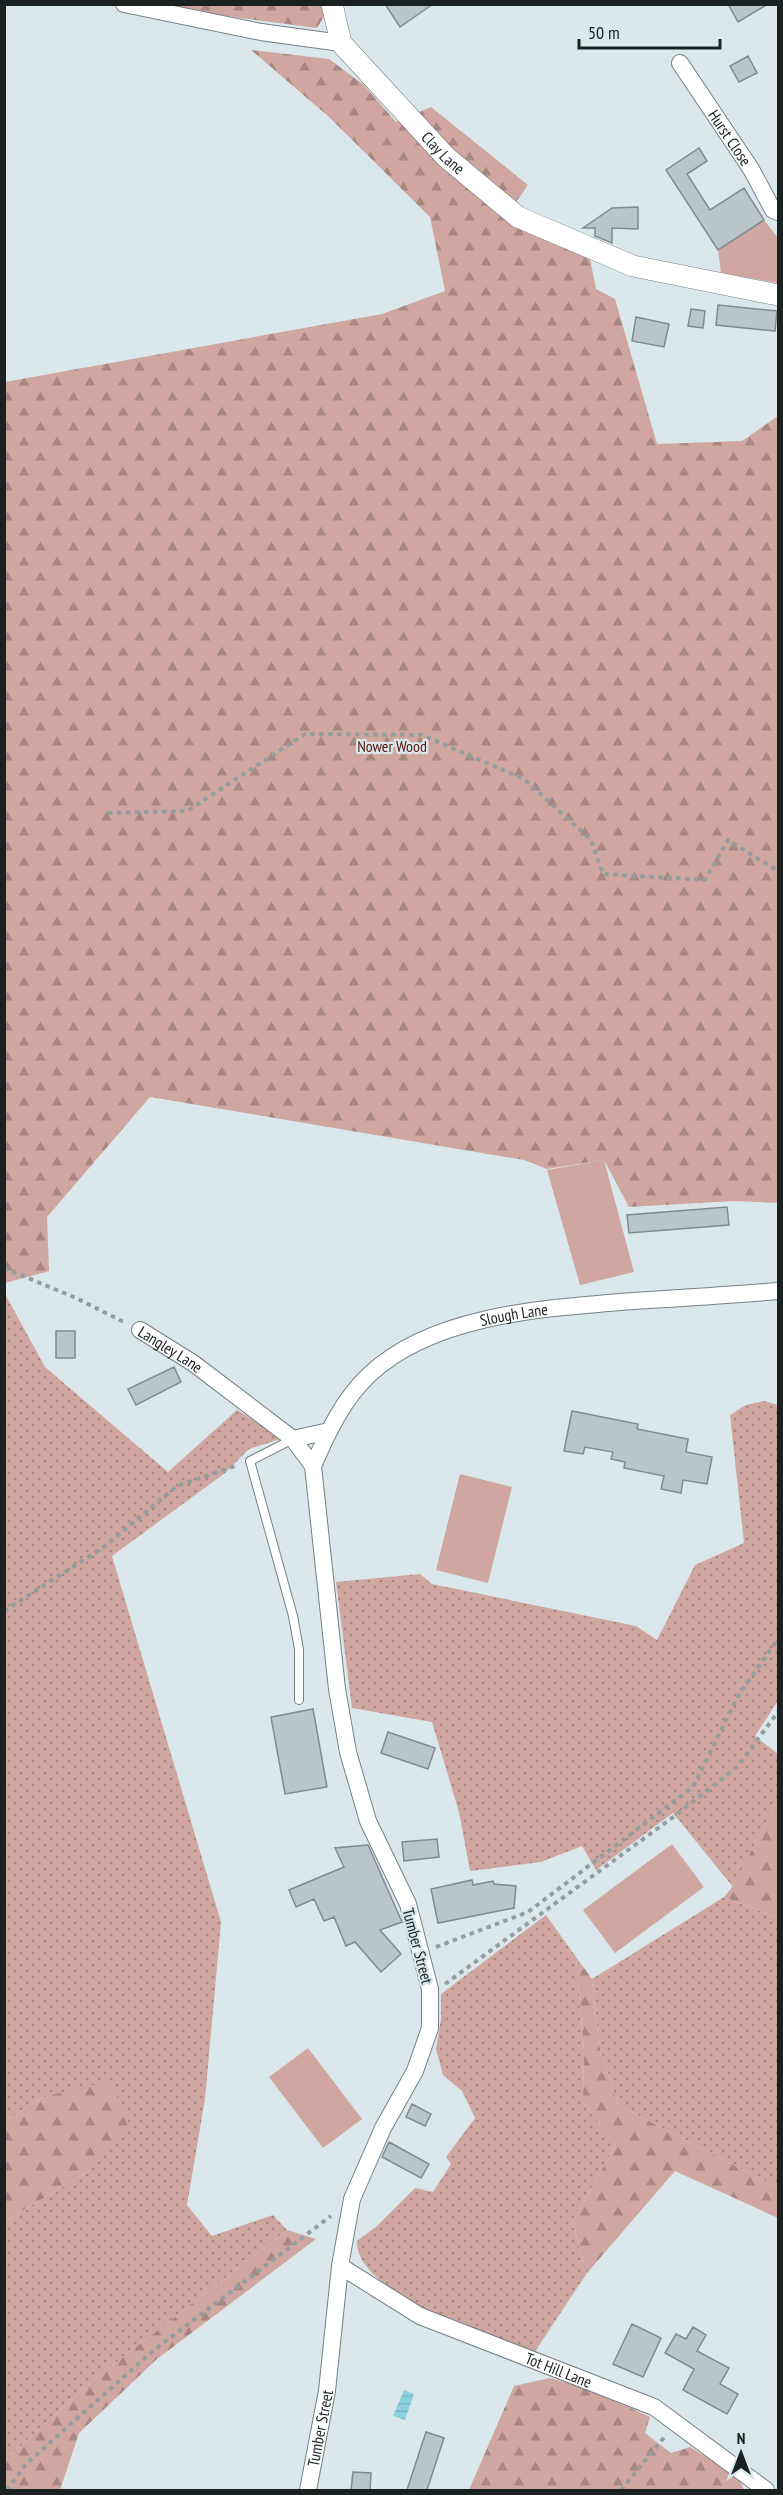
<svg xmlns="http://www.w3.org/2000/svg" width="783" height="2495" viewBox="0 0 783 2495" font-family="'PT Sans Narrow',sans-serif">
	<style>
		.grass { fill: url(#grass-dots) }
		.forest { fill: url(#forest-firs) }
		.pitch { fill: #d0a6a0 }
		.water { fill: url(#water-rules) }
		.building { fill: #b9c5c9; stroke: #7f8b8e; stroke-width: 1.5 }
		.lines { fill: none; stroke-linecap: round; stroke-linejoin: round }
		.service-casing { stroke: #758184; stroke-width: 10 }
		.minor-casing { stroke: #758184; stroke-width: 18 }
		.tertiary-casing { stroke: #758184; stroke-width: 22 }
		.path { stroke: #949ea1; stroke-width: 4; stroke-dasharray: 4.5 4.5; stroke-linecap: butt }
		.service { stroke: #fff; stroke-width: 8 }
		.minor { stroke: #fff; stroke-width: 16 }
		.tertiary { stroke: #fff; stroke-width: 21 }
		.labels { text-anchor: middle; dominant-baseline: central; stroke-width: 4.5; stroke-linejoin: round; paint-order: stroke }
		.street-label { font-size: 16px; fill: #1b2021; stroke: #dae7eb }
		.park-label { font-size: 16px; fill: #59140e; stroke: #dae7eb }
	</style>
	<defs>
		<pattern id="grass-dots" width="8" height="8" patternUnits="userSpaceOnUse" patternTransform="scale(1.5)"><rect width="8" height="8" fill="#d0a6a0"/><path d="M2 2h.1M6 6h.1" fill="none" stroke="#a88782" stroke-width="1.8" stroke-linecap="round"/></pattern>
		<pattern id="forest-firs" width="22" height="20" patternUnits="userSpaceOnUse" patternTransform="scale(1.5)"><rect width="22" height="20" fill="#d0a6a0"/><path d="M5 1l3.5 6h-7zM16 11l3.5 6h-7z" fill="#a88782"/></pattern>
		<pattern id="water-rules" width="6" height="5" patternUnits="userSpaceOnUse" patternTransform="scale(1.5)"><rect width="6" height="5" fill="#8cd1e1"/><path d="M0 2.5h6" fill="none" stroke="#78b3c1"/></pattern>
	</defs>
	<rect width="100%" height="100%" fill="#dae7eb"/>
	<!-- grass -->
	<path class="grass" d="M 4,1292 L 45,1367 L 168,1472 L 237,1410 L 283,1438 L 249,1449 L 225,1473 L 112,1556 L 221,1922 L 205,2099 L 187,2205 L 212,2236 L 273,2215 L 287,2230 L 91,2382 L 5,2460 L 5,2221 L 91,2170 L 43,2097 L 5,2121 Z
		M 764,1401 L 778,1405 L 778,1701 L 755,1736 L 778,1754 L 778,1800 L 733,1887 L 673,1813 L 596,1870 L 582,1846 L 541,1862 L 470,1871 L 459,1812 L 432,1722 L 352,1708 L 336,1582 L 420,1574 L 432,1584 L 636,1626 L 657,1640 L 695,1565 L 744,1543 L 730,1415 L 746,1405 Z
		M 724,1897 L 778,1918 L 778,2188 L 618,2105 L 599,2045 L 592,1979 Z
		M 546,1915 L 576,1957 L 584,2050 L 583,2103 L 616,2145 L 572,2222 L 587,2273 L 534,2353 C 493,2338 354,2292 357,2241 L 377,2226 L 415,2188 L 433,2192 L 451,2164 L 446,2157 L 475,2118 L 462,2091 L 443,2075 L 436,2049 L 441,2019 L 441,1994 Z"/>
	<!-- forest -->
	<path class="forest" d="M 172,5 L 322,5 L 325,15 L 317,28 L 211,14 Z
		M 251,50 L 329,59 L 364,85 L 396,122 L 431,107 L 528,185 L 506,217 L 590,259 L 596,289 L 615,299 L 657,444 L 742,441 L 778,416 L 778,1203 L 734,1201 L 629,1207 L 604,1160 L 547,1169 L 524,1160 L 150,1097 L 47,1217 L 49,1271 L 5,1283 L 5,382 L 382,314 L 445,291 L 430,217 L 329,117 Z
		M 778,1800 L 778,1918 L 724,1897 L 733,1886 Z
		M 576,1957 L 592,1979 L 599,2045 L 618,2105 L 778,2188 L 778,2218 L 675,2171 L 587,2273 L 572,2222 L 616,2145 L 583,2103 L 584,2050 Z
		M 111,2081 L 128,2124 L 91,2170 L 5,2221 L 5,2121 L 43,2097 Z
		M 287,2230 L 316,2239 L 157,2359 L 79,2433 L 60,2490 L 5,2490 L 5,2460 L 91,2382 Z
		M 550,2378 L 592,2390 L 650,2417 L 645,2433 L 671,2453 L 690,2447 L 738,2476 L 744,2490 L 469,2490 L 514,2386 Z"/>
	<!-- pitch -->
	<path class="pitch" d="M 764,220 L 778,238 L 778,283 L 721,273 L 718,250 Z
		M 604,1160 L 634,1272 L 580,1285 L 547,1170 Z
		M 460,1474 L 512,1487 L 488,1583 L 436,1570 Z
		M 672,1844 L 704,1887 L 615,1953 L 583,1910 Z
		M 308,2048 L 362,2119 L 323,2148 L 269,2077 Z"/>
	<!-- water -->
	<path class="water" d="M 404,2390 L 414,2394 L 405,2420 L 393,2416 Z"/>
	<!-- building -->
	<path class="building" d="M 385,4 L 433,4 L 400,27 Z
		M 728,4 L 768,4 L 738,22 Z
		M 748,56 L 757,73 L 739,82 L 730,66 Z
		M 699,148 L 707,161 L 687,174 L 710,210 L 744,188 L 764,220 L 718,250 L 666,170 Z
		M 638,207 L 638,229 L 612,228 L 612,243 L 595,236 L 595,228 L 583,228 L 612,208 Z
		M 718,305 L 777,311 L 775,331 L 716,325 Z
		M 691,309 L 705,311 L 703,328 L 688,326 Z
		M 636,317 L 669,324 L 664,347 L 632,341 Z
		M 727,1207 L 729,1225 L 629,1233 L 627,1215 Z
		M 56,1331 L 75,1331 L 75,1358 L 56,1358 Z
		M 174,1367 L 181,1382 L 136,1405 L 128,1389 Z
		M 572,1411 L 638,1424 L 637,1429 L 688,1439 L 686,1452 L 712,1457 L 707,1484 L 683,1480 L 681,1493 L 661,1489 L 664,1476 L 624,1468 L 625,1462 L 611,1459 L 613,1452 L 585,1447 L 583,1454 L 564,1451 Z
		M 313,1709 L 327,1787 L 285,1794 L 271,1717 Z
		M 388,1732 L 435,1748 L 428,1769 L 381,1753 Z
		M 437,1839 L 439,1857 L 404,1861 L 402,1842 Z
		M 368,1845 L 402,1922 L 380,1930 L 401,1954 L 381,1972 L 355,1942 L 346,1946 L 334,1917 L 324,1921 L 314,1899 L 296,1907 L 289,1890 L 344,1867 L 335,1848 Z
		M 472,1880 L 473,1885 L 493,1881 L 494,1884 L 516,1886 L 514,1908 L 438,1923 L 431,1889 Z
		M 412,2104 L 431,2114 L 425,2126 L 406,2117 Z
		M 389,2142 L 429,2164 L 421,2178 L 382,2157 Z
		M 632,2324 L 661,2338 L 643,2377 L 613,2364 Z
		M 693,2327 L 706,2335 L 697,2351 L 729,2368 L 720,2384 L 738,2394 L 727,2414 L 683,2390 L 694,2369 L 665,2353 L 676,2334 L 686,2339 Z
		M 426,2432 L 444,2438 L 427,2490 L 407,2490 Z
		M 353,2472 L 371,2473 L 370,2490 L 351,2490 Z"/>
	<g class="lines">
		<defs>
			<path id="service" d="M 293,1439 L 250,1461 L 293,1616 L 299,1649 L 299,1700"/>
			<g id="minor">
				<path d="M 124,4 L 261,32 L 341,43"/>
				<path id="s1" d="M 680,63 L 751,169 L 773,210 L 778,212"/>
				<path id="s2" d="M 140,1330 L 193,1363 L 293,1439 L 313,1466"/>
				<path d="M 293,1439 L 329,1431"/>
				<path id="s3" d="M 313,1466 C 328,1432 343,1399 370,1374 C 435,1313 550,1308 633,1301 C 682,1298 730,1295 778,1291"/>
				<path id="s4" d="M 340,2266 L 420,2316 L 654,2407 L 766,2490"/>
				<path id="s5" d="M 308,2490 L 327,2391 L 340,2266 L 352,2199 L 383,2128 L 415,2071 L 430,2028 L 430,1989 L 408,1904 L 368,1821 L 348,1752 L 337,1689 L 313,1466"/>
			</g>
			<g id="tertiary">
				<path id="s6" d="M 332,4 L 341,43 L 446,157 L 518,217 L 633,266 L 778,295"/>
			</g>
		</defs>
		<!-- service casing -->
		<use href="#service" class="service-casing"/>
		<!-- minor casing -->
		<use href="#minor" class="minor-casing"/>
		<!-- tertiary casing -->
		<use href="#tertiary" class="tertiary-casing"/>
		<!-- path -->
		<path class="path" d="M 108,813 L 187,811 L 305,734 L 422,735 L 524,779 L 591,840 L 603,874 L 705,880 L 728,840 L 778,871
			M 4,1268 L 76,1298 L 126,1323
			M 4,1611 L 104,1547 L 177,1486 L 238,1465
			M 436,1947 L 528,1912 L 693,1787 L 738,1696 L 778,1639
			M 445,1984 L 676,1815 L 738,1766 L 778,1712
			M 7,2490 L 26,2464 L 154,2350 L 331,2216
			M 621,2490 L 666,2435"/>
		<!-- service -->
		<use href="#service" class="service"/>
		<!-- minor -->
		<use href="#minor" class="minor"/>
		<!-- tertiary -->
		<use href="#tertiary" class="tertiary"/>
	</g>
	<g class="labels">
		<!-- street labels -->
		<g class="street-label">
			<text stroke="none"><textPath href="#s1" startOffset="90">Hurst Close</textPath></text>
			<text stroke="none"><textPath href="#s6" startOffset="190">Clay Lane</textPath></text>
			<text stroke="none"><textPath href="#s3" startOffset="267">Slough Lane</textPath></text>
			<text stroke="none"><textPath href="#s2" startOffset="36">Langley Lane</textPath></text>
			<text transform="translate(418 1946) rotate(75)">Tumber Street</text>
			<text stroke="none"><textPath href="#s4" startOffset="243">Tot Hill Lane</textPath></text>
			<text stroke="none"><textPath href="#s5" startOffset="63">Tumber Street</textPath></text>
		</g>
		<!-- park labels -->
		<g class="park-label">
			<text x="392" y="746">Nower Wood</text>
		</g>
	</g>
	<!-- border -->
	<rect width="783" height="2495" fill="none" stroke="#1b2021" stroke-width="12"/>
	<!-- north arrow -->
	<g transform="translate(741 2453)" stroke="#dae7eb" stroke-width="4.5" paint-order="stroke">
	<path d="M0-4.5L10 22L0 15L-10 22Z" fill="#1b2021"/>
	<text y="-9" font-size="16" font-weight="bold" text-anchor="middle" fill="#1b2021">N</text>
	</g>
	<!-- scale -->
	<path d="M579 39v9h141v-9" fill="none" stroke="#1b2021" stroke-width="3"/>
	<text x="588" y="39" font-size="18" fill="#1b2021" stroke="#dae7eb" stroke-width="4.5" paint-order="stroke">50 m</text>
</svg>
